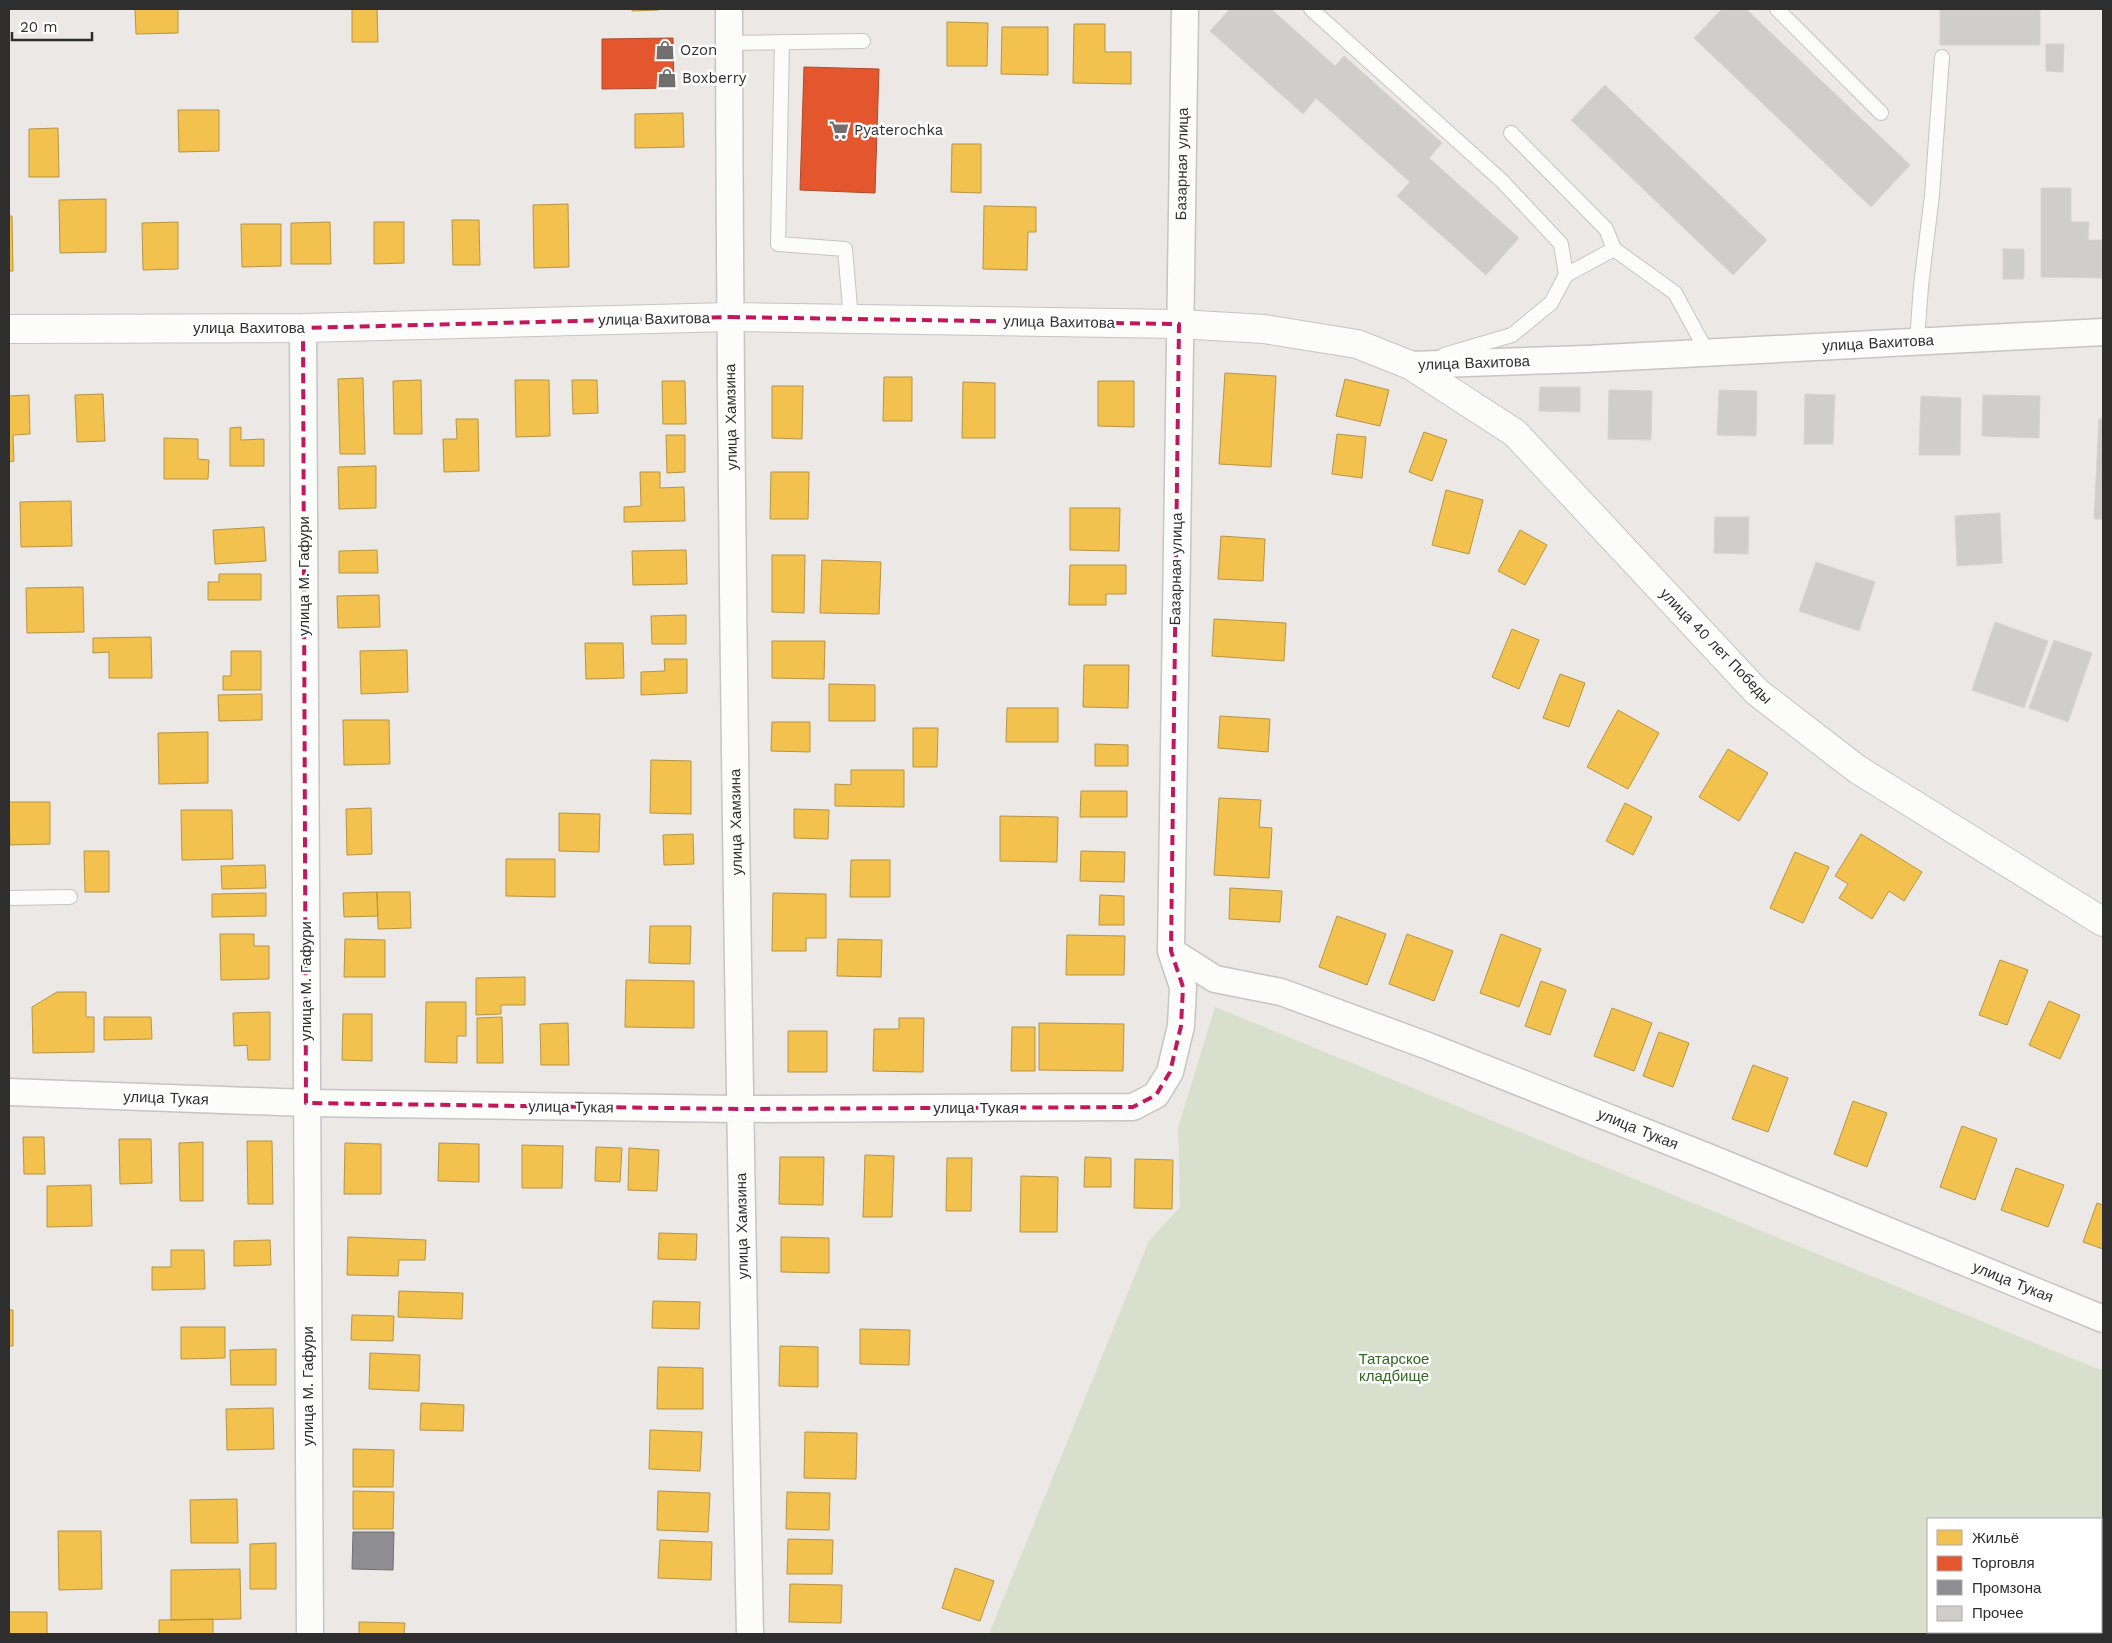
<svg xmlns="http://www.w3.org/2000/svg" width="2112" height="1643" viewBox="0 0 2112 1643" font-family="'Work Sans',sans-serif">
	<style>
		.cemetery { fill: #d8dfcd; fill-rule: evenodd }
		.homes { fill: #f2c14e; stroke: #b79544 }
		.shops { fill: #e4572e; stroke: #ad4b2e }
		.industry { fill: #8d8d92; stroke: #707074 }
		.building { fill: #d0cecb; stroke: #d6d4d1 }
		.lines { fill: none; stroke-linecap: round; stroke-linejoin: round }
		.service-casing { stroke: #c6c4c4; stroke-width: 16 }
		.minor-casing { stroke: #c6c4c4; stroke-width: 29 }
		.tertiary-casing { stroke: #c6c4c4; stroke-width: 30 }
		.service { stroke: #fcfcfb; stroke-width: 14 }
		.minor { stroke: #fcfcfb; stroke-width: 26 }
		.tertiary { stroke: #fcfcfb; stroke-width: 28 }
		.marked { fill: none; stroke: #c2185b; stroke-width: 4; stroke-dasharray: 10 6; stroke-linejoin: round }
		.labels { text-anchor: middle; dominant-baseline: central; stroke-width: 5; stroke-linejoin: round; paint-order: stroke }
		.poi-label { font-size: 15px; fill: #2e2e2e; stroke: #fff; text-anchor: start }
		.street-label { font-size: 15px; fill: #2e2e2e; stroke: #fff }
		.park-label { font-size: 15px; fill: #2f6821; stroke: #fff }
	</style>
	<rect width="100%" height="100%" fill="#ebe8e5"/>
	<!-- cemetery -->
	<path class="cemetery" d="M 1215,1007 L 2103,1371 L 2103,1634 L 989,1634 L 1149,1241 L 1180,1207 L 1178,1128 ZM 1928,1519 L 2101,1519 L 2101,1632 L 1928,1632 Z"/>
	<!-- homes -->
	<path class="homes" d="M 135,9 L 178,9 L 178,33 L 136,34 Z
		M 352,9 L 377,9 L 378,42 L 352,42 Z
		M 632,9 L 659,9 L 659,10 L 632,11 Z
		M 947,22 L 988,23 L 987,66 L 947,66 Z
		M 1074,24 L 1105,24 L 1105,52 L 1131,52 L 1131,84 L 1073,83 Z
		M 1002,27 L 1048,27 L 1048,75 L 1001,74 Z
		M 178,110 L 219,110 L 219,151 L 179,152 Z
		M 683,113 L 684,147 L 635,148 L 635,114 Z
		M 58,128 L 59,177 L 29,177 L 29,129 Z
		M 952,144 L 981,144 L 981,193 L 951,192 Z
		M 106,199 L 106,252 L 60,253 L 59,200 Z
		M 568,204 L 569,267 L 534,268 L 533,205 Z
		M 984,206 L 1036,207 L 1036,232 L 1028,232 L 1027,270 L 983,269 Z
		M 9,216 L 12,216 L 13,271 L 9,271 Z
		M 452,220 L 479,220 L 480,265 L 453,265 Z
		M 178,222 L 178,269 L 143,270 L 142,223 Z
		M 330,222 L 331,264 L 291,264 L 291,223 Z
		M 374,222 L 404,222 L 404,263 L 374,264 Z
		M 241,224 L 281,224 L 281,266 L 242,267 Z
		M 1225,373 L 1276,376 L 1271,467 L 1219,464 Z
		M 884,377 L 912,377 L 912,421 L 883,421 Z
		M 363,378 L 365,454 L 340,454 L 338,379 Z
		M 1345,379 L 1389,390 L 1380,426 L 1336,416 Z
		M 421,380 L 422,434 L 394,434 L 393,381 Z
		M 515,380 L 549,380 L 550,436 L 516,437 Z
		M 572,380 L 597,380 L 598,413 L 573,414 Z
		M 662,381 L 685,381 L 686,424 L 663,424 Z
		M 1098,381 L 1134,381 L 1134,427 L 1098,426 Z
		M 963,382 L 995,383 L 995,438 L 962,438 Z
		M 772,386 L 803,386 L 802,439 L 772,438 Z
		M 103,394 L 105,441 L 77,442 L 75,395 Z
		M 29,395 L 30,434 L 13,435 L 14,461 L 9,462 L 9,396 Z
		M 456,419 L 478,419 L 479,471 L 444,472 L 443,439 L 457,439 Z
		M 241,427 L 241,440 L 264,439 L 264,466 L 230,466 L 230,428 Z
		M 1424,432 L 1447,440 L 1432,481 L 1409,472 Z
		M 1337,434 L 1366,437 L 1362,478 L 1332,474 Z
		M 666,435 L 685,435 L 685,472 L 667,473 Z
		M 164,438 L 198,439 L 198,459 L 209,460 L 208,479 L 164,479 Z
		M 376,466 L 376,508 L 339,509 L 338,467 Z
		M 640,472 L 660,472 L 660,488 L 684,487 L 685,521 L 624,522 L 624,507 L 641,506 Z
		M 771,472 L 809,472 L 808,519 L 770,519 Z
		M 1446,490 L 1483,500 L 1469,554 L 1432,545 Z
		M 71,501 L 72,546 L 21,547 L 20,502 Z
		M 1070,508 L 1120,508 L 1119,551 L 1070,550 Z
		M 264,527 L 266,561 L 215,564 L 213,530 Z
		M 1520,530 L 1547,545 L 1525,585 L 1498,571 Z
		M 1221,536 L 1265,539 L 1263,581 L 1218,579 Z
		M 377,550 L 378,573 L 339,573 L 339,551 Z
		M 686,550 L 687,584 L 633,585 L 632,551 Z
		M 772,555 L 805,555 L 804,613 L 772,612 Z
		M 822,560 L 881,562 L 879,614 L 820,613 Z
		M 1070,565 L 1126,565 L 1126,594 L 1106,594 L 1106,605 L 1069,605 Z
		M 219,574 L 261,574 L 261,600 L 208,600 L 208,582 L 219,582 Z
		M 83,587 L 84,632 L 27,633 L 26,588 Z
		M 379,595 L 380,627 L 338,628 L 337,596 Z
		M 686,615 L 686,644 L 652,644 L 651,616 Z
		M 1214,619 L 1286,623 L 1284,661 L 1212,656 Z
		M 1512,629 L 1539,640 L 1519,689 L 1492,677 Z
		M 151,637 L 152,678 L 109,678 L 109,652 L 93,653 L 93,638 Z
		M 772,641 L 825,641 L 824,679 L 772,678 Z
		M 585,643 L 623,643 L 624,678 L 586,679 Z
		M 407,650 L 408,692 L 361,694 L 360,651 Z
		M 231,651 L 261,651 L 261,690 L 223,690 L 223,676 L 231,676 Z
		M 664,659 L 687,659 L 687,693 L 641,695 L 641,672 L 665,671 Z
		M 1084,665 L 1129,665 L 1128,708 L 1083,707 Z
		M 1560,674 L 1585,683 L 1569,727 L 1543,718 Z
		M 829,684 L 875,685 L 875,721 L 829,721 Z
		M 262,694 L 262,720 L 219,721 L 218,695 Z
		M 1007,708 L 1058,708 L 1058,742 L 1006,742 Z
		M 1618,710 L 1659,733 L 1628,789 L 1587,767 Z
		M 1220,716 L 1270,719 L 1268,752 L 1218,748 Z
		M 343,720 L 389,720 L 390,764 L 344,765 Z
		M 772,722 L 810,722 L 810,752 L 771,751 Z
		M 913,728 L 938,728 L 937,767 L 913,767 Z
		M 208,732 L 208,783 L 159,784 L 158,733 Z
		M 1095,744 L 1128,745 L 1128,766 L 1095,766 Z
		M 1728,749 L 1768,773 L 1739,821 L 1699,797 Z
		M 651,760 L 691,761 L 691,814 L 650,813 Z
		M 851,770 L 904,770 L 904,807 L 835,806 L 835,784 L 851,785 Z
		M 1081,791 L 1127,791 L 1127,817 L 1080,817 Z
		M 1219,798 L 1261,800 L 1259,827 L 1272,828 L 1269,878 L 1214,875 Z
		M 9,802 L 50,802 L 50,844 L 10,845 Z
		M 1625,803 L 1652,817 L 1633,855 L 1606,841 Z
		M 371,808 L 372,854 L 347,855 L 346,809 Z
		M 794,809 L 829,810 L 828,839 L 794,838 Z
		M 181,810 L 232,810 L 233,859 L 182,860 Z
		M 559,813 L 600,814 L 599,852 L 559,851 Z
		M 1000,816 L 1058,817 L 1057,862 L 1000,861 Z
		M 693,834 L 694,864 L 664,865 L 663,835 Z
		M 1861,834 L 1922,872 L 1904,901 L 1889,891 L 1872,919 L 1839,898 L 1848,884 L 1835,876 Z
		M 84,851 L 109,851 L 109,892 L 85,892 Z
		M 1081,851 L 1125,852 L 1124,882 L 1080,881 Z
		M 1795,852 L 1829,867 L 1803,923 L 1770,908 Z
		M 506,859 L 555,859 L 555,897 L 506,896 Z
		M 851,860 L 890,860 L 890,897 L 850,897 Z
		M 265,865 L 266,888 L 222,889 L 221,866 Z
		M 1230,888 L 1282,891 L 1280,922 L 1229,919 Z
		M 377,892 L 378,916 L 344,917 L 343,893 Z
		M 377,892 L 410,892 L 411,928 L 378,929 Z
		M 266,893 L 266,916 L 212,917 L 212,894 Z
		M 773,893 L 826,894 L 826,938 L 806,938 L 806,951 L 772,951 Z
		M 1100,895 L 1124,896 L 1124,925 L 1099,925 Z
		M 1337,916 L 1386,934 L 1367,985 L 1319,967 Z
		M 650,926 L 691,926 L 690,964 L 649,963 Z
		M 220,934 L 254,934 L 254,946 L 269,946 L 269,979 L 221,980 Z
		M 1407,934 L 1453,951 L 1434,1001 L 1389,984 Z
		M 1501,934 L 1541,949 L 1519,1007 L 1480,993 Z
		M 1067,935 L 1125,936 L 1124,975 L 1066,975 Z
		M 345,939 L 385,940 L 385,977 L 344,977 Z
		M 838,939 L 882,940 L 881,977 L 837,976 Z
		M 2000,960 L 2028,970 L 2007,1025 L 1979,1015 Z
		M 525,977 L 525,1005 L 501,1005 L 501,1014 L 476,1015 L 476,978 Z
		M 626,980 L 694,981 L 694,1028 L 625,1027 Z
		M 1541,981 L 1566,990 L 1550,1035 L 1525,1026 Z
		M 57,992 L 86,992 L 86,1017 L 94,1017 L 94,1052 L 33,1053 L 32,1007 Z
		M 2049,1001 L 2080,1015 L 2060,1059 L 2029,1045 Z
		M 426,1002 L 466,1002 L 466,1036 L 457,1036 L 457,1063 L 425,1062 Z
		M 1612,1008 L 1652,1023 L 1634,1071 L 1594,1056 Z
		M 270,1012 L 270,1060 L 248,1060 L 247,1045 L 234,1046 L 233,1013 Z
		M 343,1014 L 372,1014 L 372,1061 L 342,1060 Z
		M 104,1017 L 151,1017 L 152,1039 L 104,1040 Z
		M 502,1017 L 503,1063 L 477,1063 L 477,1018 Z
		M 899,1018 L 924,1018 L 923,1072 L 873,1071 L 874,1029 L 899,1029 Z
		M 568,1023 L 569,1065 L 541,1065 L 540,1024 Z
		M 1039,1023 L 1124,1024 L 1123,1071 L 1039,1070 Z
		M 1012,1027 L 1035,1027 L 1035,1071 L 1011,1071 Z
		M 788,1031 L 827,1031 L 827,1072 L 788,1072 Z
		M 1659,1032 L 1689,1043 L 1673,1087 L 1643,1076 Z
		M 1753,1065 L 1788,1078 L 1768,1132 L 1732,1119 Z
		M 1853,1101 L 1887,1113 L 1867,1167 L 1834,1154 Z
		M 1962,1126 L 1997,1139 L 1975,1200 L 1940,1187 Z
		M 23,1137 L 44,1137 L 45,1174 L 24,1174 Z
		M 119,1139 L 151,1139 L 152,1183 L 120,1184 Z
		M 247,1141 L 272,1141 L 273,1204 L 248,1204 Z
		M 203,1142 L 203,1201 L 180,1201 L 179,1143 Z
		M 345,1143 L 381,1144 L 381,1194 L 344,1194 Z
		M 439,1143 L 479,1144 L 479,1182 L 438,1181 Z
		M 522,1145 L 563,1146 L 562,1188 L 522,1188 Z
		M 596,1147 L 622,1148 L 620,1182 L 595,1181 Z
		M 629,1148 L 659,1150 L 657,1191 L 628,1190 Z
		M 865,1155 L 894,1156 L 892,1217 L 863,1217 Z
		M 780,1157 L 824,1157 L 823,1205 L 779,1204 Z
		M 1085,1157 L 1111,1158 L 1111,1187 L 1084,1187 Z
		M 947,1158 L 972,1158 L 971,1211 L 946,1211 Z
		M 1135,1159 L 1173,1160 L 1172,1209 L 1134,1208 Z
		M 2016,1168 L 2064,1185 L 2048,1227 L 2001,1210 Z
		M 1021,1176 L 1058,1177 L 1057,1232 L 1020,1232 Z
		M 91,1185 L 92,1226 L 47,1227 L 47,1186 Z
		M 2097,1203 L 2103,1205 L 2103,1249 L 2083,1242 Z
		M 659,1233 L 697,1234 L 696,1260 L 658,1259 Z
		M 348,1237 L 426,1240 L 425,1260 L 399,1260 L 398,1276 L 347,1275 Z
		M 781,1237 L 829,1238 L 829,1273 L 781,1272 Z
		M 270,1240 L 271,1265 L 234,1266 L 234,1241 Z
		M 171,1250 L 204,1250 L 205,1289 L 152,1290 L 152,1267 L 171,1267 Z
		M 399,1291 L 463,1293 L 462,1319 L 398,1317 Z
		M 653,1301 L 700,1302 L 699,1329 L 652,1328 Z
		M 9,1310 L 13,1310 L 13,1346 L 9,1346 Z
		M 352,1315 L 394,1316 L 393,1341 L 351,1340 Z
		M 181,1327 L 225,1327 L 225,1358 L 181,1359 Z
		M 860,1329 L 910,1330 L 909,1365 L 860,1364 Z
		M 780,1346 L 818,1347 L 818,1387 L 779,1386 Z
		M 276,1349 L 276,1385 L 231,1385 L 230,1350 Z
		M 370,1353 L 420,1355 L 419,1391 L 369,1389 Z
		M 658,1367 L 703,1368 L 703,1409 L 657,1409 Z
		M 421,1403 L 464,1405 L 463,1431 L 420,1430 Z
		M 273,1408 L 274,1449 L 227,1450 L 226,1409 Z
		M 650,1430 L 702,1432 L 700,1471 L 649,1469 Z
		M 805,1432 L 857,1433 L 856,1479 L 804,1478 Z
		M 353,1449 L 394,1450 L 393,1487 L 353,1487 Z
		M 353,1491 L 394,1492 L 393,1529 L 353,1529 Z
		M 658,1491 L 710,1493 L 708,1532 L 657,1530 Z
		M 787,1492 L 830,1493 L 829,1530 L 786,1529 Z
		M 237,1499 L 238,1543 L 191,1543 L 190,1500 Z
		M 58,1531 L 101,1531 L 102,1589 L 59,1590 Z
		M 788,1539 L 833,1540 L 832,1574 L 787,1574 Z
		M 660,1540 L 712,1542 L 711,1580 L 658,1578 Z
		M 276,1543 L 276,1589 L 250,1589 L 250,1544 Z
		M 955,1568 L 994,1581 L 980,1621 L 942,1608 Z
		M 240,1569 L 241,1619 L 171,1620 L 171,1570 Z
		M 790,1584 L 842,1585 L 841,1623 L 789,1622 Z
		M 9,1612 L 47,1612 L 47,1634 L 9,1634 Z
		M 213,1619 L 213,1634 L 159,1634 L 159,1620 Z
		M 359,1622 L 405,1623 L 404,1634 L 359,1634 Z"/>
	<!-- shops -->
	<path class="shops" d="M 673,38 L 674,88 L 602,89 L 602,39 Z
		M 804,67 L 879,69 L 875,193 L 800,190 Z"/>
	<!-- industry -->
	<path class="industry" d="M 353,1532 L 394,1532 L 393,1570 L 352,1569 Z"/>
	<!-- building -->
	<path class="building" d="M 1230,9 L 1271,9 L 1335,66 L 1344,56 L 1442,143 L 1429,158 L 1519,238 L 1486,275 L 1397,196 L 1410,182 L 1316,98 L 1303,114 L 1210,31 Z
		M 1722,9 L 1746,9 L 1910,165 L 1871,207 L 1694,38 Z
		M 1940,9 L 2040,9 L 2040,45 L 1940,45 Z
		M 2046,44 L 2064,44 L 2063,72 L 2046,71 Z
		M 1605,85 L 1767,240 L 1733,275 L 1571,120 Z
		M 2041,188 L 2071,188 L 2071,222 L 2089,222 L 2088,240 L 2102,240 L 2102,278 L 2041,277 Z
		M 2003,249 L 2024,249 L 2024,279 L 2003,279 Z
		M 1540,387 L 1580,387 L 1580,412 L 1539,411 Z
		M 1609,390 L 1652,391 L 1651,440 L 1608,439 Z
		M 1719,390 L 1757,391 L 1756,436 L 1717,435 Z
		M 1805,394 L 1835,395 L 1833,444 L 1804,444 Z
		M 1983,395 L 2040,396 L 2039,438 L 1982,436 Z
		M 1921,396 L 1961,398 L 1960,455 L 1919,455 Z
		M 2099,419 L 2103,419 L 2103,519 L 2094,519 Z
		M 2000,513 L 2002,563 L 1957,566 L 1955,516 Z
		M 1715,517 L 1749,517 L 1748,554 L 1714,553 Z
		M 1816,562 L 1875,582 L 1859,631 L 1799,611 Z
		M 1995,622 L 2048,641 L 2024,708 L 1972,690 Z
		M 2054,640 L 2092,653 L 2068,722 L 2029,708 Z"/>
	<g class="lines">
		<defs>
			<path id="service" d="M 1311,9 L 1502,181 L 1561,244 L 1566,275 L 1551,303 L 1512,335 L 1444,355
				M 1777,9 L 1881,113
				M 782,42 L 778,244 L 845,249 L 851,319
				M 729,43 L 863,41
				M 1511,133 L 1606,229 L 1614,249 L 1566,275
				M 1614,249 L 1675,293 L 1707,352
				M 1917,341 L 1921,286 L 1932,195 L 1942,57
				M 9,898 L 70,897"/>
			<path id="minor" d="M 729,9 C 730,551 739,1092 750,1634
				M 303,328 L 310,1634
				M 1410,365 L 1586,359 L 2103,332
				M 1171,951 L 1215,979 L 1281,992 L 1428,1046 L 1708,1157 L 2103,1319
				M 9,1092 L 306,1103 L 739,1109 L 1133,1107 L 1156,1095 L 1170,1072 L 1181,1026 L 1183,987 L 1171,951 L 1185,9"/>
			<path id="tertiary" d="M 9,329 L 303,328 L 730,317 L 1179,324 L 1264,329 L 1357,344 L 1410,365 L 1515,433 L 1757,692 L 1857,769 L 2103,922"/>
		</defs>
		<!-- service casing -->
		<use href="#service" class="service-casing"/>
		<!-- minor casing -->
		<use href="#minor" class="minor-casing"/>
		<!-- tertiary casing -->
		<use href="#tertiary" class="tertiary-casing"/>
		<!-- service -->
		<use href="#service" class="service"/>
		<!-- minor -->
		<use href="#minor" class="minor"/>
		<!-- tertiary -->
		<use href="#tertiary" class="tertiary"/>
	</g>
	<!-- marked area -->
	<path class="marked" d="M 730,317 L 1179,324 L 1171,951 L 1183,987 L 1181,1026 L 1170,1072 L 1156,1095 L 1133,1107 L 739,1109 L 306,1103 L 303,328 Z"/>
	<!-- icons -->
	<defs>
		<symbol id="shop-bare" viewBox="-9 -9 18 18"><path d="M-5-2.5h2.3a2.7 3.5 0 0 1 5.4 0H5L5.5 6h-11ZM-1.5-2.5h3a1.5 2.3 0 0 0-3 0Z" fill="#706f6e" stroke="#fff" stroke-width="2.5" paint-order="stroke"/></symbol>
		<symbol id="supermarket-bare" viewBox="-9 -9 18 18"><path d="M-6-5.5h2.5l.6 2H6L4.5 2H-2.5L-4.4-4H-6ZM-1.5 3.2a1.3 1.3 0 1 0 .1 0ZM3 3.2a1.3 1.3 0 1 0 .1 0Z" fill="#706f6e" stroke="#fff" stroke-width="2.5" paint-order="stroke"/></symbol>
	</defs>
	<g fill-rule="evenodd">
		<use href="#shop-bare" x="651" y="36" width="28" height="28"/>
		<use href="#shop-bare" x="653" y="64" width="28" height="28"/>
		<use href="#supermarket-bare" x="825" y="116" width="28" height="28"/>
	</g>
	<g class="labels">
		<!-- poi labels -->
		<g class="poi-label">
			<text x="680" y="50">Ozon</text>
			<text x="682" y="78">Boxberry</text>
			<text x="854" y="130">Pyaterochka</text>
		</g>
		<!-- street labels -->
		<g class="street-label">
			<text transform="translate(1182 164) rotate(-89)">Базарная улица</text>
			<text transform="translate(654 319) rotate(-1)">улица Вахитова</text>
			<text transform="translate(1059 322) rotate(1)">улица Вахитова</text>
			<text x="249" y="328">улица Вахитова</text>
			<text transform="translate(1878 343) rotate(-3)">улица Вахитова</text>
			<text transform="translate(1474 363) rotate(-2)">улица Вахитова</text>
			<text transform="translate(731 417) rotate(-91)">улица Хамзина</text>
			<text transform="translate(1176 569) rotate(-89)">Базарная улица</text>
			<text transform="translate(304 576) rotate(-90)">улица М. Гафури</text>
			<text transform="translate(1716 646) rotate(46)">улица 40 лет Победы</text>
			<text transform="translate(736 822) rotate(-91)">улица Хамзина</text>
			<text transform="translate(306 981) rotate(-90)">улица М. Гафури</text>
			<text transform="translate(166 1098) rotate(2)">улица Тукая</text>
			<text transform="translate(571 1107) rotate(1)">улица Тукая</text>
			<text x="976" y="1108">улица Тукая</text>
			<text transform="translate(1638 1129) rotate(22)">улица Тукая</text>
			<text transform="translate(742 1226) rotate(-91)">улица Хамзина</text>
			<text transform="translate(2013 1282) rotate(22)">улица Тукая</text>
			<text transform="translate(308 1386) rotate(-90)">улица М. Гафури</text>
		</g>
		<!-- park labels -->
		<g class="park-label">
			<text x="1394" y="1359">Татарское<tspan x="1394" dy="17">кладбище</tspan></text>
		</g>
	</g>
	<!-- border -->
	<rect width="2112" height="1643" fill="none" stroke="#2e2e2e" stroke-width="20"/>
	<!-- legend -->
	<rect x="1927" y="1518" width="175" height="115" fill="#ffffff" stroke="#ababab"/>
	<rect x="1937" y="1530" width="25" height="15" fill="#f2c14e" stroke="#ababab"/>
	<text x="1972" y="1543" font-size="15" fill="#2e2e2e">Жильё</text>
	<rect x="1937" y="1556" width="25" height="15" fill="#e4572e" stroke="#ababab"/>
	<text x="1972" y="1568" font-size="15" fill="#2e2e2e">Торговля</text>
	<rect x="1937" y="1580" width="25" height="15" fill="#8d8d92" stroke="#ababab"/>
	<text x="1972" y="1593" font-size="15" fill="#2e2e2e">Промзона</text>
	<rect x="1937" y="1606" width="25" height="15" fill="#d0cecb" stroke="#ababab"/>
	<text x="1972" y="1618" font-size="15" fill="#2e2e2e">Прочее</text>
	<!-- scale -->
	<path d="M12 32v8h80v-8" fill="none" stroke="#2e2e2e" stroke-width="2.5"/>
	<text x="20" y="32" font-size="15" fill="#2e2e2e" stroke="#ffffff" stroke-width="4" paint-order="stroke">20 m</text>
</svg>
